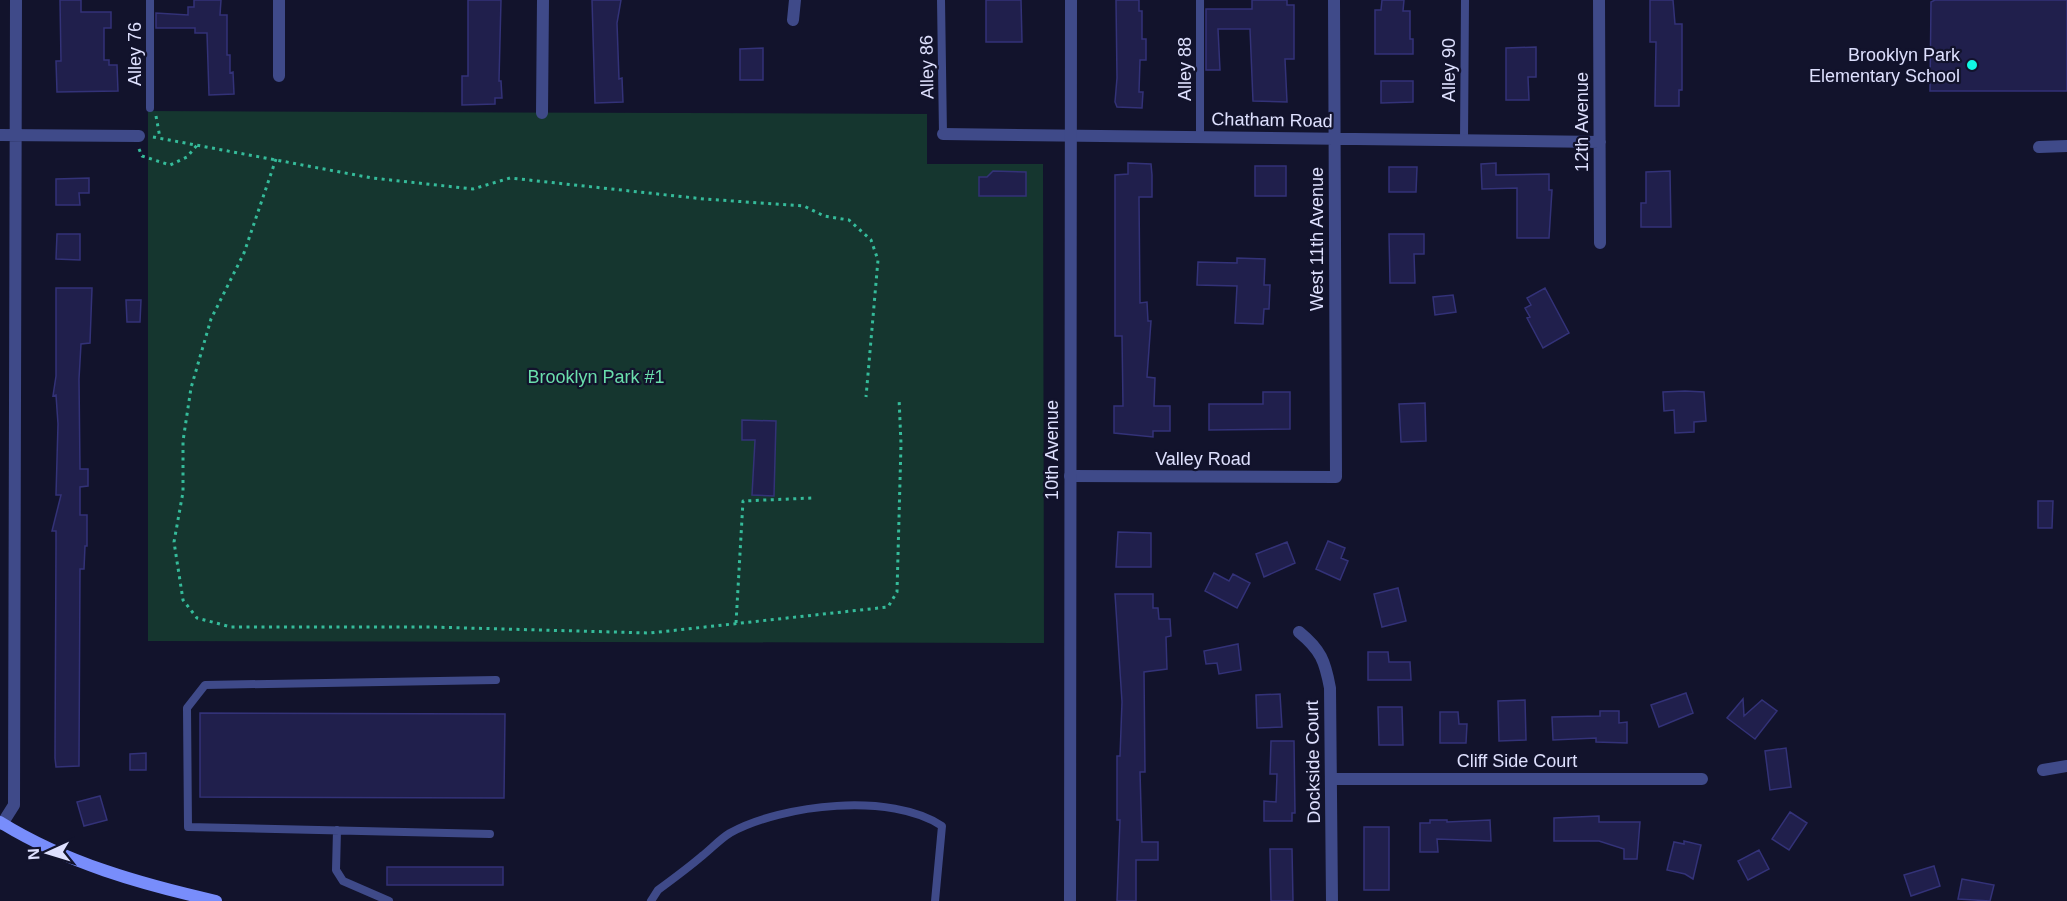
<svg xmlns="http://www.w3.org/2000/svg" width="2067" height="901" viewBox="0 0 2067 901" font-family="Arial,sans-serif">
	<style>
		.green { fill: #15362f }
		.building { fill: #201f4c; stroke: #333278; stroke-width: 1.5 }
		.lines { fill: none; stroke-linecap: round; stroke-linejoin: round }
		.path { stroke: #35bb9a; stroke-width: 3; stroke-dasharray: 3 4.5; stroke-linecap: butt }
		.service { stroke: #3f4a89; stroke-width: 8 }
		.minor { stroke: #3f4a89; stroke-width: 12 }
		.tertiary { stroke: #3f4a89; stroke-width: 12 }
		.secondary { stroke: #788dfb; stroke-width: 12 }
		.poi-dot { fill: #10f8e5; stroke: #12132c; stroke-width: 2 }
		.labels { text-anchor: middle; dominant-baseline: central; stroke-width: 4.5; stroke-linejoin: round; paint-order: stroke }
		.street-label { font-size: 18px; fill: #dee0fe; stroke: #12132c }
		.poi-label { font-size: 18px; fill: #dee0fe; stroke: #12132c; text-anchor: end }
		.park-label { font-size: 18px; fill: #6adeac; stroke: #12132c }
	</style>
	<rect width="100%" height="100%" fill="#12132c"/>
	<!-- green -->
	<path class="green" d="M 148,111 L 927,114 L 927,164 L 1043,164 L 1044,643 L 148,641 Z"/>
	<!-- building -->
	<path class="building" d="M 60,0 L 81,0 L 81,12 L 111,12 L 111,28 L 104,28 L 104,60 L 109,60 L 109,65 L 117,65 L 118,91 L 57,92 L 56,61 L 61,61 Z
		M 194,0 L 221,0 L 220,15 L 227,15 L 227,55 L 230,55 L 230,73 L 233,72 L 234,94 L 209,95 L 207,33 L 195,33 L 195,28 L 156,28 L 156,13 L 188,15 L 188,7 L 194,7 Z
		M 468,0 L 501,0 L 499,81 L 501,81 L 502,98 L 495,98 L 495,104 L 462,105 L 462,76 L 468,76 Z
		M 592,0 L 621,0 L 617,23 L 619,79 L 622,78 L 623,102 L 595,103 Z
		M 986,0 L 1021,0 L 1022,42 L 986,42 Z
		M 1116,0 L 1139,0 L 1139,11 L 1142,11 L 1142,39 L 1146,39 L 1146,60 L 1140,60 L 1139,92 L 1143,92 L 1142,108 L 1117,107 L 1115,102 L 1117,78 Z
		M 1252,0 L 1287,0 L 1287,5 L 1294,5 L 1294,59 L 1285,59 L 1287,102 L 1253,101 L 1250,29 L 1218,29 L 1220,70 L 1206,70 L 1206,9 L 1252,9 Z
		M 1382,0 L 1404,0 L 1403,11 L 1410,11 L 1410,39 L 1413,39 L 1413,54 L 1375,54 L 1375,10 L 1381,10 Z
		M 1650,0 L 1673,0 L 1675,24 L 1682,24 L 1682,90 L 1679,90 L 1679,106 L 1655,106 L 1656,42 L 1650,42 Z
		M 1935,0 L 2067,0 L 2067,91 L 1930,91 L 1931,2 Z
		M 1536,47 L 1536,77 L 1528,77 L 1529,100 L 1506,100 L 1506,48 Z
		M 763,48 L 763,80 L 740,80 L 740,49 Z
		M 1381,81 L 1413,81 L 1413,102 L 1381,103 Z
		M 1128,163 L 1151,164 L 1152,175 L 1152,197 L 1139,197 L 1140,303 L 1147,302 L 1148,321 L 1151,321 L 1147,377 L 1155,378 L 1154,406 L 1170,406 L 1170,431 L 1153,431 L 1153,437 L 1114,433 L 1114,406 L 1123,406 L 1122,336 L 1115,336 L 1115,175 L 1128,174 Z
		M 1496,163 L 1496,175 L 1549,174 L 1549,190 L 1552,190 L 1549,238 L 1517,238 L 1517,188 L 1482,189 L 1481,164 Z
		M 1255,166 L 1286,166 L 1286,196 L 1255,196 Z
		M 1389,167 L 1417,167 L 1416,192 L 1389,192 Z
		M 993,171 L 1026,172 L 1026,196 L 979,196 L 979,177 L 987,177 Z
		M 1670,171 L 1671,227 L 1641,227 L 1641,203 L 1646,203 L 1646,172 Z
		M 89,178 L 89,193 L 79,193 L 80,205 L 56,205 L 56,179 Z
		M 57,234 L 80,234 L 80,260 L 56,259 Z
		M 1389,234 L 1424,234 L 1424,254 L 1414,254 L 1415,283 L 1390,283 Z
		M 1237,258 L 1265,259 L 1264,285 L 1270,285 L 1269,309 L 1264,309 L 1263,324 L 1235,323 L 1237,286 L 1197,285 L 1198,262 L 1237,263 Z
		M 56,288 L 92,288 L 90,343 L 81,344 L 79,379 L 80,469 L 88,469 L 88,486 L 80,487 L 80,515 L 87,515 L 87,546 L 85,546 L 84,569 L 80,569 L 79,766 L 56,767 L 55,758 L 56,546 L 56,531 L 52,531 L 61,495 L 56,495 L 58,424 L 56,395 L 53,396 L 56,376 Z
		M 1545,288 L 1569,333 L 1543,348 L 1527,318 L 1530,317 L 1525,308 L 1531,305 L 1527,298 Z
		M 1453,295 L 1456,312 L 1435,315 L 1433,297 Z
		M 126,300 L 141,300 L 140,322 L 127,322 Z
		M 1685,391 L 1704,392 L 1706,421 L 1694,422 L 1694,432 L 1675,433 L 1674,410 L 1664,411 L 1663,392 Z
		M 1263,392 L 1290,392 L 1290,429 L 1209,430 L 1209,404 L 1263,404 Z
		M 1425,403 L 1426,441 L 1401,442 L 1399,404 Z
		M 742,420 L 776,421 L 774,496 L 752,495 L 755,440 L 742,440 Z
		M 2038,501 L 2053,501 L 2052,528 L 2038,528 Z
		M 1118,532 L 1151,533 L 1151,567 L 1116,567 Z
		M 1328,541 L 1345,548 L 1341,558 L 1348,561 L 1340,580 L 1316,569 Z
		M 1287,542 L 1295,563 L 1264,577 L 1256,554 Z
		M 1214,573 L 1229,581 L 1233,574 L 1250,583 L 1237,608 L 1205,591 Z
		M 1398,588 L 1406,621 L 1382,627 L 1374,594 Z
		M 1115,594 L 1153,594 L 1153,608 L 1158,608 L 1159,619 L 1170,619 L 1171,636 L 1166,637 L 1167,669 L 1144,672 L 1145,772 L 1140,772 L 1142,842 L 1158,842 L 1158,860 L 1136,860 L 1136,901 L 1117,901 L 1120,820 L 1117,820 L 1117,756 L 1120,756 L 1122,702 Z
		M 1238,644 L 1241,670 L 1219,674 L 1217,663 L 1206,664 L 1204,651 Z
		M 1368,652 L 1388,652 L 1389,662 L 1410,662 L 1411,680 L 1368,680 Z
		M 1686,693 L 1693,713 L 1659,727 L 1651,705 Z
		M 1280,694 L 1282,727 L 1257,728 L 1256,695 Z
		M 1743,699 L 1744,716 L 1762,700 L 1777,711 L 1755,739 L 1727,718 Z
		M 1525,700 L 1526,740 L 1499,741 L 1498,701 Z
		M 1378,707 L 1402,707 L 1403,745 L 1379,745 Z
		M 1600,711 L 1619,711 L 1619,723 L 1627,722 L 1627,743 L 1596,742 L 1596,738 L 1553,740 L 1552,717 L 1600,716 Z
		M 1440,712 L 1458,712 L 1459,724 L 1467,724 L 1466,743 L 1440,743 Z
		M 200,713 L 505,714 L 504,798 L 200,797 Z
		M 1271,741 L 1294,741 L 1295,813 L 1292,813 L 1292,821 L 1264,821 L 1264,801 L 1276,802 L 1277,774 L 1270,774 Z
		M 1786,748 L 1791,787 L 1770,790 L 1765,751 Z
		M 146,753 L 146,770 L 130,770 L 130,754 Z
		M 100,796 L 107,820 L 84,826 L 77,802 Z
		M 1790,812 L 1807,823 L 1789,850 L 1772,839 Z
		M 1599,816 L 1599,822 L 1640,822 L 1637,859 L 1624,859 L 1624,849 L 1599,841 L 1554,841 L 1554,818 Z
		M 1430,820 L 1447,820 L 1447,822 L 1490,820 L 1491,841 L 1437,839 L 1438,852 L 1420,852 L 1420,823 L 1430,823 Z
		M 1364,827 L 1389,827 L 1389,890 L 1364,890 Z
		M 1684,841 L 1701,845 L 1693,879 L 1685,874 L 1667,870 L 1674,842 L 1684,844 Z
		M 1270,849 L 1292,849 L 1293,901 L 1271,901 Z
		M 1759,850 L 1769,869 L 1748,880 L 1738,861 Z
		M 1934,866 L 1940,886 L 1911,896 L 1904,875 Z
		M 387,867 L 503,867 L 503,885 L 387,885 Z
		M 1962,879 L 1994,885 L 1990,901 L 1958,899 Z"/>
	<g class="lines">
		<!-- path -->
		<path class="path" d="M 156,116 L 160,138
			M 153,137 L 372,178 L 473,189 L 510,178 L 704,199 L 804,206 L 824,216 L 849,220 L 871,240 L 878,260 L 866,397
			M 139,149 L 142,156 L 170,165 L 187,157 L 198,144
			M 276,159 L 244,253 L 211,319 L 191,388 L 183,441 L 183,492 L 174,542 L 183,600 L 197,618 L 231,627 L 430,627 L 650,633 L 888,607 L 897,592 L 901,444 L 899,398
			M 736,623 L 743,501 L 812,498"/>
		<!-- service -->
		<path class="service" d="M 150,0 L 150,108
			M 941,0 L 943,134
			M 1200,137 L 1200,0
			M 1464,141 L 1465,0
			M 337,830 L 336,870 L 343,881 L 389,901
			M 490,834 L 188,827 L 187,708 L 205,685 L 496,680
			M 651,901 L 658,890 C 673,879 688,868 702,856 C 711,849 720,839 730,833 C 783,804 891,792 942,826 L 935,901"/>
		<!-- minor -->
		<path class="minor" d="M 1599,0 L 1600,243
			M 793,20 L 795,0
			M 279,76 L 279,0
			M 542,113 L 543,0
			M 943,134 L 1600,142
			M 0,135 L 139,136
			M 2039,147 L 2067,146
			M 1070,476 L 1336,477 L 1334,0
			M 1299,632 C 1321,650 1325,661 1330,688 L 1332,901
			M 2043,770 L 2067,766
			M 1331,779 L 1702,779
			M 2,824 L 14,805 L 16,0"/>
		<!-- tertiary -->
		<path class="tertiary" d="M 1070,901 L 1071,0"/>
		<!-- secondary -->
		<path class="secondary" d="M 0,822 C 66,863 141,884 216,901"/>
	</g>
	<!-- markers -->
	<circle class="poi-dot" cx="1972" cy="65" r="6"/>
	<g class="labels">
		<!-- street labels -->
		<g class="street-label">
			<text transform="translate(135 54) rotate(-90)">Alley 76</text>
			<text transform="translate(927 67) rotate(-91)">Alley 86</text>
			<text transform="translate(1185 69) rotate(-90)">Alley 88</text>
			<text transform="translate(1449 70) rotate(-90)">Alley 90</text>
			<text transform="translate(1272 120) rotate(1)">Chatham Road</text>
			<text transform="translate(1582 122) rotate(-90)">12th Avenue</text>
			<text transform="translate(1317 239) rotate(-90)">West 11th Avenue</text>
			<text transform="translate(1052 450) rotate(-90)">10th Avenue</text>
			<text x="1203" y="459">Valley Road</text>
			<text x="1517" y="761">Cliff Side Court</text>
			<text transform="translate(1313 762) rotate(-91)">Dockside Court</text>
		</g>
		<!-- poi labels -->
		<g class="poi-label">
			<text x="1960" y="55">Brooklyn Park<tspan x="1960" dy="21">Elementary School</tspan></text>
		</g>
		<!-- park labels -->
		<g class="park-label">
			<text x="596" y="377">Brooklyn Park #1</text>
		</g>
	</g>
	<!-- north arrow -->
	<g transform="translate(48 853) rotate(266)" stroke="#12132c" stroke-width="4.5" paint-order="stroke">
	<path d="M0-4.5L10 22L0 15L-10 22Z" fill="#dee0fe"/>
	<text y="-9" font-size="16" font-weight="bold" text-anchor="middle" fill="#dee0fe">N</text>
	</g>
</svg>
